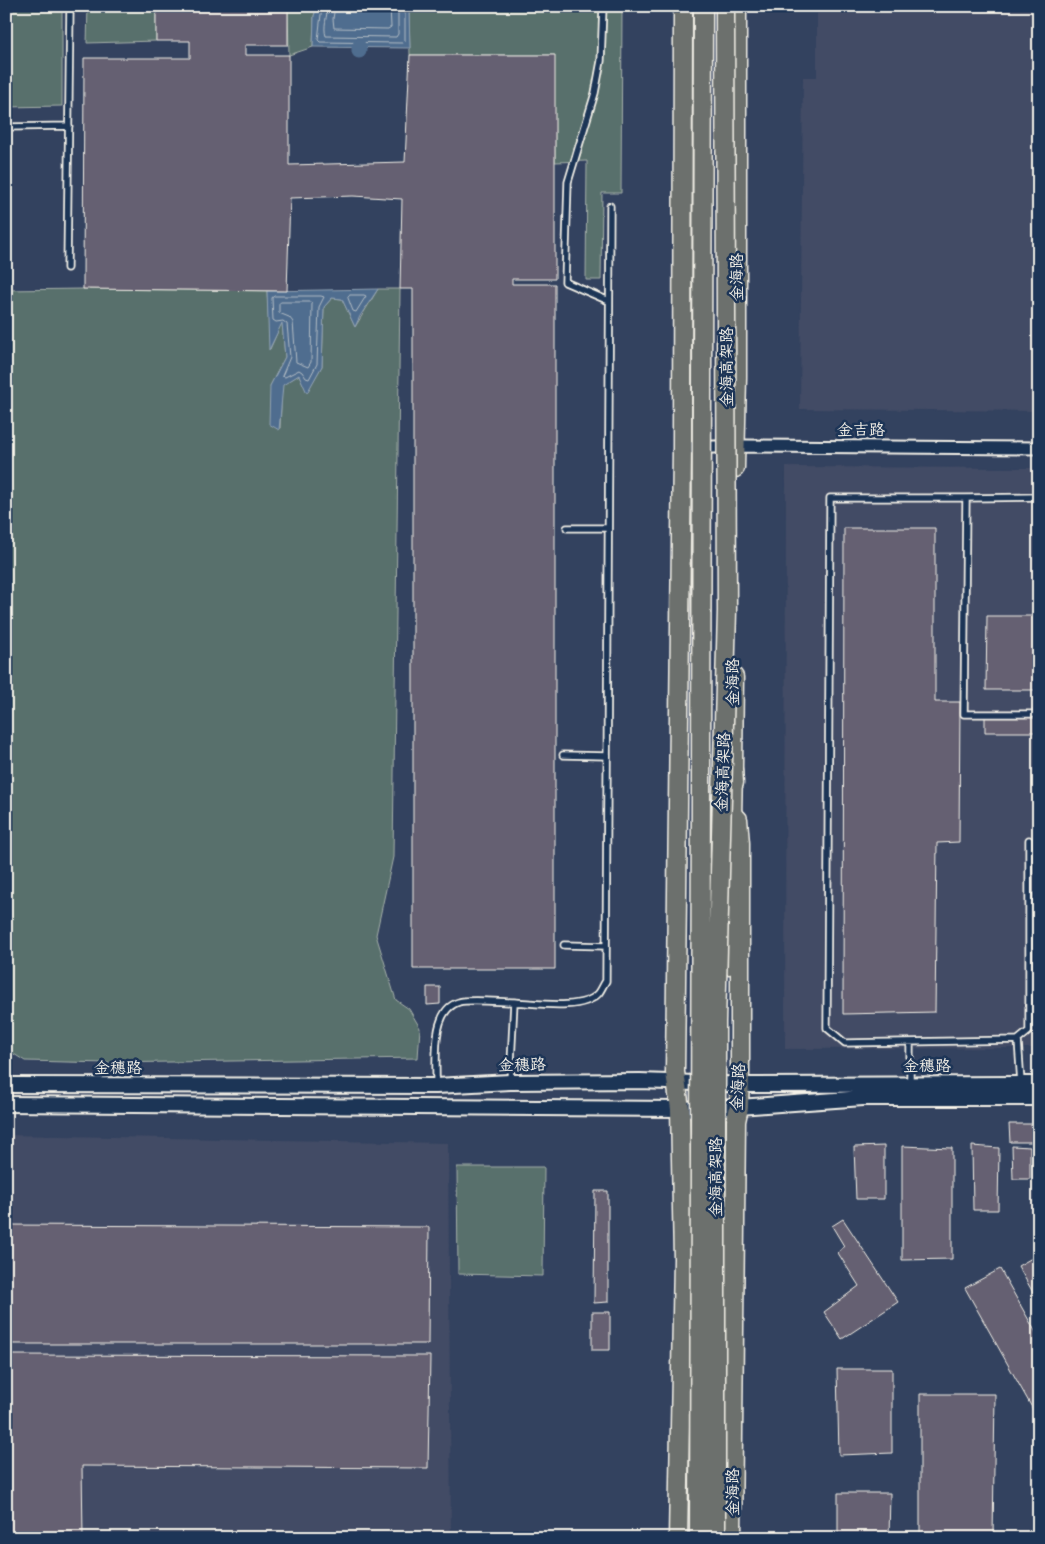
<svg xmlns="http://www.w3.org/2000/svg" width="1045" height="1544" viewBox="0 0 1045 1544" font-family="'Architects Daughter','LXGW WenKai TC',sans-serif">
	<style>
		.built { fill: #424b65 }
		.green { fill: #58706c; stroke: #a6b0aa }
		.water { fill: #4f6d8f; stroke: #91a2b3 }
		.lines { fill: none; stroke-linecap: round; stroke-linejoin: round }
		.shore { stroke: #b2bcc4; stroke-width: 1 }
		.canal { stroke: #4f6d8f; stroke-width: 15 }
		.building { fill: #656072; stroke: #f4f1e8 }
		.service-casing { stroke: #f4f1e8; stroke-width: 9 }
		.minor-casing { stroke: #f4f1e8; stroke-width: 15 }
		.tertiary-casing { stroke: #f4f1e8; stroke-width: 18 }
		.primary-casing { stroke: #f4f1e8; stroke-width: 21 }
		.trunk-casing { stroke: #f4f1e8; stroke-width: 21 }
		.service { stroke: #1d3557; stroke-width: 5.5 }
		.minor { stroke: #1d3557; stroke-width: 11 }
		.tertiary { stroke: #1d3557; stroke-width: 14 }
		.primary { stroke: #6c706d; stroke-width: 18 }
		.trunk { stroke: #6c706d; stroke-width: 18 }
		.trunk-bridge-casing { stroke: #f4f1e8; stroke-width: 21; stroke-linecap: butt }
		.trunk-bridge { stroke: #6c706d; stroke-width: 18 }
		.labels { text-anchor: middle; dominant-baseline: central; stroke-width: 5; stroke-linejoin: round; paint-order: stroke }
		.street-label { font-size: 16px; fill: #f4f1e8; stroke: #1d3557 }
	</style>
	<rect width="100%" height="100%" fill="#33425f"/>
	<filter id="ink" filterUnits="userSpaceOnUse"><feTurbulence type="fractalNoise" baseFrequency=".02" numOctaves="2"/><feDisplacementMap in="SourceGraphic" scale="10" xChannelSelector="R" yChannelSelector="G"/><feConvolveMatrix kernelMatrix="1 2 1 2 8 2 1 2 1" color-interpolation-filters="sRGB"/></filter>
	<g filter="url(#ink)">
		<!-- built -->
		<path class="built" d="M 817,6 L 1039,6 L 1039,411 L 800,409 L 803,77 L 817,77 Z
			M 786,467 L 1039,468 L 1039,1048 L 785,1049 Z
			M 6,1135 L 448,1143 L 451,1538 L 6,1538 Z"/>
		<!-- green -->
		<path class="green" d="M 6,6 L 62,6 L 62,106 L 6,107 Z
			M 88,6 L 156,6 L 156,41 L 87,43 Z
			M 288,6 L 317,6 L 314,16 L 313,47 L 289,55 Z
			M 410,6 L 622,6 L 621,193 L 602,193 L 601,280 L 586,280 L 587,161 L 555,162 L 554,55 L 410,55 L 409,10 Z
			M 83,289 L 287,291 L 267,291 L 270,349 L 282,322 L 285,357 L 270,386 L 280,429 L 282,385 L 299,375 L 307,392 L 322,366 L 324,307 L 332,298 L 342,299 L 355,327 L 378,289 L 400,289 L 393,857 L 376,935 L 396,1000 L 409,1009 L 420,1028 L 418,1058 L 109,1063 L 25,1061 L 6,1049 L 6,290 Z
			M 457,1167 L 544,1167 L 543,1276 L 458,1274 Z"/>
		<!-- water -->
		<path class="water" d="M 317,6 L 410,6 L 409,10 L 410,48 L 313,47 L 314,16 Z
			M 378,289 L 360,316 L 355,327 L 342,299 L 332,298 L 324,307 L 322,366 L 307,393 L 299,375 L 283,385 L 279,430 L 269,424 L 270,386 L 285,357 L 282,323 L 269,350 L 267,291 Z"/>
		<g class="lines">
			<!-- shore -->
			<path class="shore" d="M 322,6 L 318,40 L 320,42 L 402,43 L 405,41 L 405,6
				M 328,6 C 327,16 323,27 326,36 L 396,37 L 398,34 L 398,6
				M 335,6 L 333,19 L 334,28 L 388,29 L 391,27 L 390,6
				M 350,295 L 364,295 L 366,296 L 356,312 L 353,311 L 348,298 Z
				M 275,296 L 321,296 L 324,297 L 319,307 L 317,364 L 309,379 L 306,378 L 302,372 L 299,370 L 285,377 L 282,376 L 290,357 L 287,324 L 283,321 L 276,322 L 273,320 L 272,298 Z
				M 281,302 L 310,302 L 312,303 L 311,362 L 308,367 L 296,362 L 293,322 L 289,317 L 279,313 L 279,304 Z"/>
			<!-- canal -->
			<path class="canal" d="M 359,51 L 359,47"/>
		</g>
		<!-- building -->
		<path class="building" d="M 156,6 L 288,6 L 288,45 L 245,45 L 245,55 L 289,55 L 289,165 L 405,162 L 410,55 L 555,55 L 555,279 L 512,279 L 512,284 L 555,284 L 555,969 L 413,969 L 413,289 L 400,289 L 402,199 L 353,196 L 290,198 L 287,291 L 83,289 L 84,58 L 190,58 L 190,41 L 156,41 Z
			M 844,528 L 935,528 L 935,702 L 960,702 L 959,842 L 937,843 L 935,1012 L 843,1014 Z
			M 987,616 L 1039,616 L 1039,690 L 986,690 Z
			M 985,714 L 1039,714 L 1039,732 L 985,732 Z
			M 427,987 L 440,987 L 440,1004 L 427,1005 Z
			M 1009,1124 L 1039,1124 L 1039,1142 L 1010,1142 Z
			M 884,1146 L 884,1199 L 856,1199 L 854,1147 Z
			M 902,1146 L 952,1148 L 952,1259 L 902,1260 Z
			M 972,1146 L 999,1148 L 998,1210 L 973,1210 Z
			M 1012,1146 L 1030,1147 L 1030,1179 L 1013,1179 Z
			M 595,1191 L 608,1191 L 608,1302 L 594,1303 Z
			M 843,1219 L 898,1302 L 842,1339 L 824,1312 L 859,1286 L 838,1253 L 844,1246 L 832,1226 Z
			M 6,1225 L 429,1227 L 428,1344 L 6,1344 Z
			M 1039,1254 L 1039,1303 L 1018,1266 Z
			M 1000,1269 L 1039,1338 L 1039,1420 L 965,1288 Z
			M 592,1312 L 610,1312 L 610,1350 L 592,1350 Z
			M 6,1355 L 430,1356 L 428,1468 L 82,1466 L 83,1538 L 6,1538 Z
			M 837,1369 L 892,1369 L 892,1453 L 839,1455 Z
			M 920,1394 L 995,1394 L 993,1538 L 920,1538 Z
			M 838,1493 L 890,1493 L 889,1538 L 838,1538 Z"/>
		<g class="lines">
			<defs>
				<path id="service" d="M 603,6 L 601,61 L 595,93 L 568,182 L 565,282 L 609,301
					M 6,127 L 69,126
					M 67,268 L 70,6
					M 1039,497 L 966,498 L 964,714 L 1039,714
					M 966,498 L 830,498 L 827,1028 L 845,1043 L 1018,1040 L 1021,1083
					M 567,528 L 608,528
					M 563,755 L 607,756
					M 564,945 L 606,946
					M 514,1002 C 535,1003 582,1011 598,994 C 601,991 603,985 606,981 L 610,206
					M 1018,1040 L 1029,1031 L 1029,840
					M 910,1042 L 910,1085
					M 436,1086 C 437,1062 430,1010 459,1002 C 468,999 502,1002 514,1002 L 510,1082"/>
				<path id="minor" d="M 682,448 L 746,446 L 1039,448"/>
				<path id="tertiary" d="M 6,1085 L 436,1086 L 510,1082 L 640,1081 L 750,1085 L 1039,1084
					M 6,1104 L 680,1109 L 739,1107 L 863,1098 L 1039,1098"/>
				<path id="primary" d="M 735,468 L 737,377 L 737,6
					M 734,677 L 733,769 L 734,783
					M 678,1538 L 683,1259 L 680,1109 L 675,1072 L 682,448 L 683,6
					M 732,1538 L 736,1121 L 739,1107 L 740,1073 L 740,843 L 738,819"/>
				<path id="trunk" d="M 729,965 L 733,769"/>
			</defs>
			<!-- service casing -->
			<use href="#service" class="service-casing"/>
			<!-- minor casing -->
			<use href="#minor" class="minor-casing"/>
			<!-- tertiary casing -->
			<use href="#tertiary" class="tertiary-casing"/>
			<!-- primary casing -->
			<use href="#primary" class="primary-casing"/>
			<!-- trunk casing -->
			<use href="#trunk" class="trunk-casing"/>
			<!-- service -->
			<use href="#service" class="service"/>
			<!-- minor -->
			<use href="#minor" class="minor"/>
			<!-- tertiary -->
			<use href="#tertiary" class="tertiary"/>
			<!-- primary -->
			<use href="#primary" class="primary"/>
			<!-- trunk -->
			<use href="#trunk" class="trunk"/>
			<defs>
				<path id="trunk-bridge" d="M 699,1538 L 703,6
					M 716,1538 L 716,1022 L 727,611 L 725,6"/>
			</defs>
			<!-- trunk-bridge casing -->
			<use href="#trunk-bridge" class="trunk-bridge-casing"/>
			<!-- trunk-bridge -->
			<use href="#trunk-bridge" class="trunk-bridge"/>
		</g>
	</g>
	<g class="labels">
		<!-- street labels -->
		<g class="street-label">
			<text transform="translate(737 277) rotate(-90)">金海路</text>
			<text transform="translate(727 367) rotate(-90)">金海高架路</text>
			<text x="861" y="430">金吉路</text>
			<text transform="translate(733 682) rotate(-90)">金海路</text>
			<text transform="translate(723 772) rotate(-88)">金海高架路</text>
			<text transform="translate(522 1065) rotate(-1)">金穗路</text>
			<text x="927" y="1066">金穗路</text>
			<text x="118" y="1068">金穗路</text>
			<text transform="translate(738 1087) rotate(-87)">金海路</text>
			<text transform="translate(716 1177) rotate(-90)">金海高架路</text>
			<text transform="translate(733 1492) rotate(-90)">金海路</text>
		</g>
	</g>
	<!-- margin -->
	<rect width="1045" height="1544" fill="none" stroke="#1d3557" stroke-width="25"/>
	<rect x="12" y="12" width="1020" height="1519" fill="none" stroke="#f4f1e8" stroke-width="2" filter="url(#ink)"/>
</svg>
